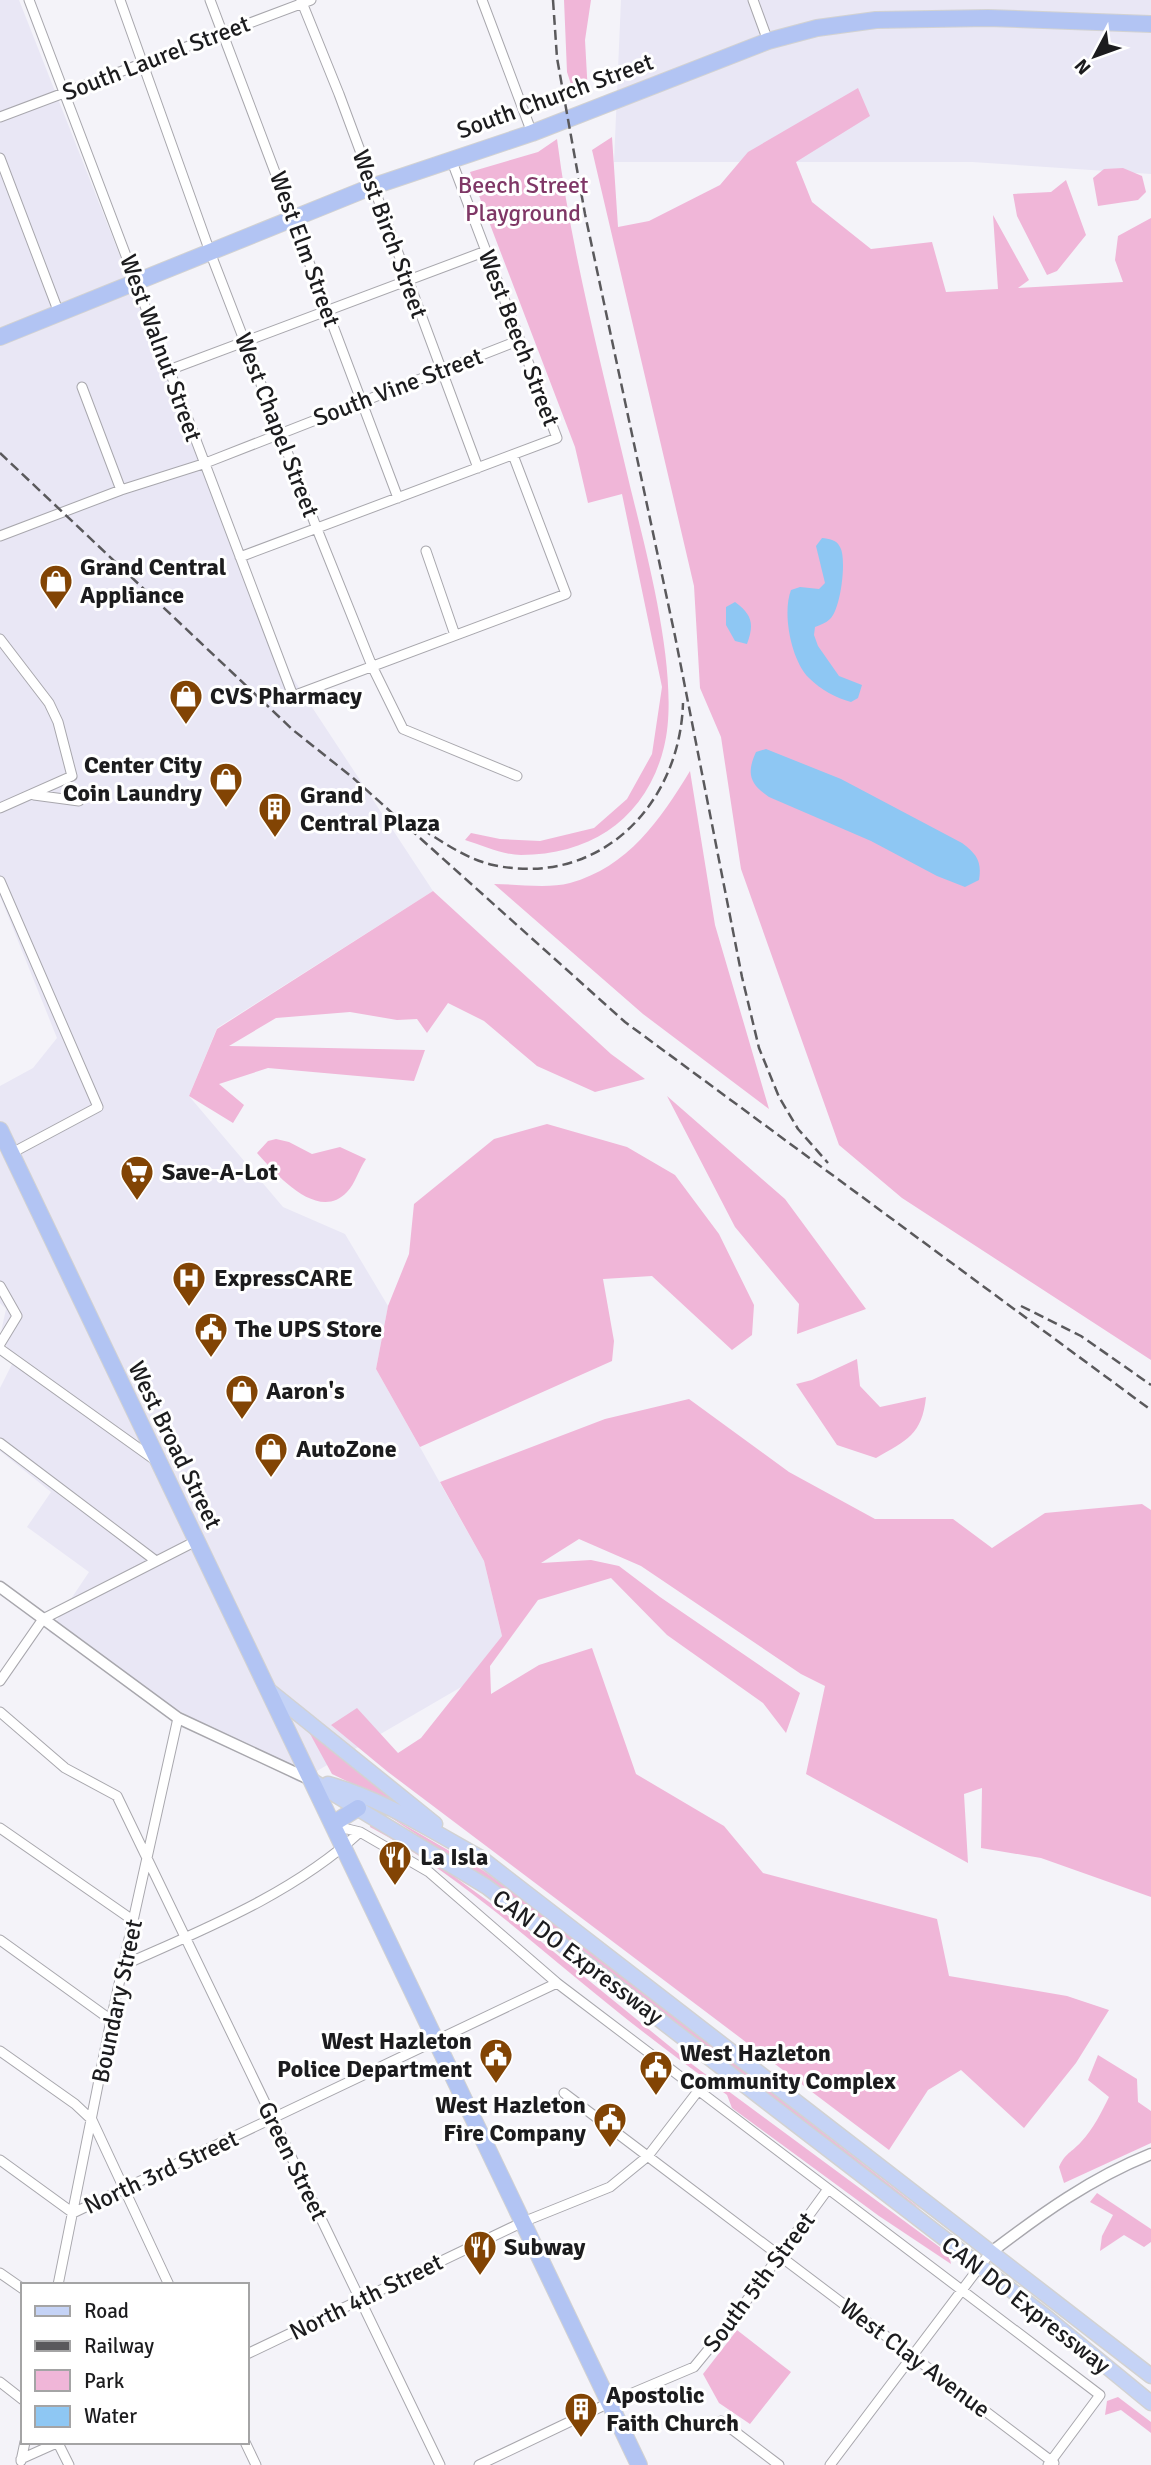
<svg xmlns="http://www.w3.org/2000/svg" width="1151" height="2465" viewBox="0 0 1151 2465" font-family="Signika,sans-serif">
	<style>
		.built { fill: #e9e7f5 }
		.green { fill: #f0b6d8 }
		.water { fill: #8ec7f3 }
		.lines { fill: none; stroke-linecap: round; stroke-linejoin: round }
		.minor-casing { stroke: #a8a7ad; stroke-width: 11 }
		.tertiary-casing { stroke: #a8a7ad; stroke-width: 13 }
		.primary-casing { stroke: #d2d2d2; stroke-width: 17 }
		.trunk-casing { stroke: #d2d2d2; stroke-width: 18 }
		.minor { stroke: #fff; stroke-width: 9 }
		.tertiary { stroke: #fff; stroke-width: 10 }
		.primary { stroke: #c5d3f6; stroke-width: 14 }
		.trunk { stroke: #b2c4f3; stroke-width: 16 }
		.rail { stroke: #5a595c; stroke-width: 2.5; stroke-dasharray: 10 5; stroke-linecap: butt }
		.labels { text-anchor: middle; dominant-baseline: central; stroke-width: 6; stroke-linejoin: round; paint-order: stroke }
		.street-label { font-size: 24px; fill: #1c1c1e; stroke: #fff }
		.park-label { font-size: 24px; fill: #7f3766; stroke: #fff }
		.poi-label { font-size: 24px; font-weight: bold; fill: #1c1c1e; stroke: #fff; text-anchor: start }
	</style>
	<rect width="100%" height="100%" fill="#f4f3f9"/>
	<!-- built -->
	<path class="built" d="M 0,0 L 19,0 L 277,654 L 433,891 L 217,1028 L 189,1096 L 283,1207 L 345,1234 L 388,1306 L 376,1369 L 484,1561 L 502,1636 L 463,1686 L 298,1782 L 49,1632 L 89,1572 L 27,1527 L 51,1492 L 0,1451 L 0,1388 L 13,1362 L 1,1332 L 6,1309 L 0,1303 L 0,1086 L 33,1068 L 57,1038 L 0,896 Z
		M 621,0 L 1151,0 L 1151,174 L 972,162 L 614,162 Z"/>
	<!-- green -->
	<path class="green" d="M 564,0 L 591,0 L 585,40 L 588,94 L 575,97 L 567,72 Z
		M 858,88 L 870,116 L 796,162 L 812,202 L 871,249 L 932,242 L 946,292 L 998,289 L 993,215 L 1029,280 L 1018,288 L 1123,282 L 1115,260 L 1118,236 L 1151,218 L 1151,1360 L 902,1198 L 839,1145 L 741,869 L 721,737 L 700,688 L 694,586 L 592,150 L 612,137 L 618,227 L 649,221 L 720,185 L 748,152 Z
		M 557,139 C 572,256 603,371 630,486 C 647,555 681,679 664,747 C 647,817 592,855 521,855 C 503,855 482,845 465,840 L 471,833 L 500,839 L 540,841 L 594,828 L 627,799 L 652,754 L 662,687 L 622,494 L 588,503 L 575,447 L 470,172 L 538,152 Z
		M 1123,168 L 1142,176 L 1146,192 L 1138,200 L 1098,206 L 1093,178 L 1104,169 Z
		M 1066,180 L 1086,235 L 1057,271 L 1047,275 L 1017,216 L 1013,194 L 1051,192 Z
		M 690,771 L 715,925 L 769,1109 L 643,1014 L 494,884 C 517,884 547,889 570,883 C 628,867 660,820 690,771 Z
		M 433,891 L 611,1054 L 645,1079 L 595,1092 L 537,1066 L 484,1021 L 448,1003 L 427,1033 L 417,1019 L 397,1020 L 350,1012 L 276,1018 L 229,1046 L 425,1050 L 414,1081 L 268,1068 L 219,1084 L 244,1105 L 233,1123 L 189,1096 L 217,1029 Z
		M 667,1096 L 785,1199 L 866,1309 L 797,1334 L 799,1304 L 735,1227 Z
		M 547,1124 L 627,1147 L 675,1175 L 719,1234 L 754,1305 L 752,1335 L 732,1350 L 652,1276 L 603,1279 L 614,1341 L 612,1361 L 420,1447 L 376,1369 L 388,1306 L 409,1254 L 414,1204 L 494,1139 Z
		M 276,1139 L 289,1142 L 312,1154 L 340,1147 L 366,1159 C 359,1169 355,1184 347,1192 C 318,1223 276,1174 257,1153 L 268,1141 Z
		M 857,1359 L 860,1386 L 880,1407 L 926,1397 C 922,1435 907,1440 876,1458 L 837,1445 L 796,1384 L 812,1380 Z
		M 689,1399 L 789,1472 L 875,1519 L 953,1519 L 992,1548 L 1045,1513 L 1142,1504 L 1151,1510 L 1151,1897 L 1041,1858 L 981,1848 L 982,1788 L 964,1794 L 968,1863 L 806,1774 L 825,1686 L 801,1674 L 641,1566 L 579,1539 L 541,1563 L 591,1560 L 619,1566 L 660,1597 L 800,1693 L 786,1733 L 763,1703 L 667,1635 L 611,1578 L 538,1600 L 490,1666 L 491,1694 L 539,1665 L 592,1648 L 636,1774 L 724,1826 L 763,1873 L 937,1919 L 949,1976 L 1067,1996 L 1109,2010 L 1076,2063 L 1024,2128 L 961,2070 L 928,2090 L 889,2150 L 388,1772 L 331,1725 L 357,1708 L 398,1753 L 421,1738 L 502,1636 L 484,1561 L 440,1482 L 605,1419 Z
		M 309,1732 L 404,1805 L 403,1808 L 332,1774 Z
		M 384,1813 L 484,1871 L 543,1914 L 922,2210 L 895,2193 L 523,1905 Z
		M 371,1823 L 433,1861 L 522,1926 L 689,2062 L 949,2254 L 951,2264 L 879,2216 L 732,2108 L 727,2095 C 687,2065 647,2036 608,2004 C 532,1943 457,1873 370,1827 Z
		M 1098,2055 L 1137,2079 L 1138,2102 L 1151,2111 L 1151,2143 L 1064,2183 L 1059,2167 C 1066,2152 1071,2153 1081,2142 C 1094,2128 1101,2113 1109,2097 L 1088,2080 Z
		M 1097,2193 L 1151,2229 L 1151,2242 L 1144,2247 L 1124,2235 L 1100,2251 L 1102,2236 L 1113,2215 L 1090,2202 Z
		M 737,2330 L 791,2372 L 750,2424 L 719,2403 L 703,2374 Z
		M 1118,2397 L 1151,2422 L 1151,2433 L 1121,2410 L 1105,2415 L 1107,2401 Z"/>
	<!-- water -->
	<path class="water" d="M 822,538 C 829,539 836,539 840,547 C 847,558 841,609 830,619 C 826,623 820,625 815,627 L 814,635 L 818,646 L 839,676 L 862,685 L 858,698 L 851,702 C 836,698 821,690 809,678 C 791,660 782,613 791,590 L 800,587 L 819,589 L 825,583 L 816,546 Z
		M 735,602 C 753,615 754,625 747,644 L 735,641 L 726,625 L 726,607 Z
		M 766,749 L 841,779 L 962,843 C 977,854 982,862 979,880 L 965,887 L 937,876 L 871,841 L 769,797 C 750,784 746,774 756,752 Z"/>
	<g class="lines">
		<defs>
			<path id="minor" d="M 29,0 L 293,696 L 566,594 L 513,455
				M 120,0 L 210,252 L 317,529 L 372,666 L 403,729 L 517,776
				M 210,0 L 398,498
				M 301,0 L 339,94 L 478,468
				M 482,0 L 532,133
				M 753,0 L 768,41
				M 0,117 L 311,0
				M 0,158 L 59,313
				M 169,370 L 486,251
				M 82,387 L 121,490
				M 0,536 L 121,490 L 203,464 L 520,340
				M 426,551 L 455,635
				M 240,557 L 557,438 L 451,159
				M 0,639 L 49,703 L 58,722 L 72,776 L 0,808
				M 34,795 L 79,801
				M 0,881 L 98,1107 L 10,1154
				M 0,1286 L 17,1316 L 0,1344
				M 0,1349 L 155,1460
				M 0,1443 L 156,1561
				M 0,1681 L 43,1619 L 196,1541
				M 0,1712 L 65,1768 L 117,1796 L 440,2465
				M 335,1826 L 360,1832 L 429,1872 L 557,1983 L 1100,2395 L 1048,2465
				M 0,1828 L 134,1921
				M 0,1940 L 111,2020
				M 126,1964 C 207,1928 294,1893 360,1832
				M 0,2051 L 75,2104 L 92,2120 L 169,2285
				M 564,2093 L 1054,2463
				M 0,2160 L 73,2213 L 557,1983
				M 0,2273 L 23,2289
				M 58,2285 L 111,2020 L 178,1718
				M 247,2354 L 523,2222 L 610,2187 L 648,2156 L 698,2091
				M 0,2382 L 23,2400
				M 721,2421 L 779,2465
				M 245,2442 L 256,2465
				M 58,2443 L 69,2465
				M 21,2459 L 59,2442
				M 21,2461 L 25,2442
				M 479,2465 L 609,2403 L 694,2367 L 731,2322 L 828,2189
				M 830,2465 L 990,2253"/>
			<path id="tertiary" d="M 0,1587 L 178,1718 L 311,1780
				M 990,2253 C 1041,2214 1091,2178 1151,2154"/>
			<path id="primary" d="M 271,1692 L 435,1824
				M 311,1780 L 487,1887 L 1045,2316 L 1151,2403
				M 328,1784 C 383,1799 432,1831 481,1858 L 1151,2376"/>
			<path id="trunk" d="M 0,337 L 371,187 L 532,133 L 768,41 L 817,28 L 876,20 L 988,18 L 1151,24
				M 0,1130 L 639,2465
				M 334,1823 L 358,1808"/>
		</defs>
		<!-- minor casing -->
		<use href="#minor" class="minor-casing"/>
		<!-- tertiary casing -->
		<use href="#tertiary" class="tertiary-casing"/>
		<!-- primary casing -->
		<use href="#primary" class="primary-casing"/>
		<!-- trunk casing -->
		<use href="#trunk" class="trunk-casing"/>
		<!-- minor -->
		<use href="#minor" class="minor"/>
		<!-- tertiary -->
		<use href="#tertiary" class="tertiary"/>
		<!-- primary -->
		<use href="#primary" class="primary"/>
		<!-- trunk -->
		<use href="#trunk" class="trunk"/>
		<!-- rail -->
		<path class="rail" d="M 553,0 L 557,58 L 585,214 L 675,636 L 742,977 L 759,1048 L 779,1097 L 798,1129 L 828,1163
			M 0,453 L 293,730 L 352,777 L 625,1022 L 1151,1410
			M 422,829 C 444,843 467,859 493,865 C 599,888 680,805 683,703
			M 1021,1306 L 1081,1336 L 1151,1385"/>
	</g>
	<!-- icons -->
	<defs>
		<symbol id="shop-pin" viewBox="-11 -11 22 30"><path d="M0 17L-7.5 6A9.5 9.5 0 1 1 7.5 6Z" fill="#824404" stroke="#fff"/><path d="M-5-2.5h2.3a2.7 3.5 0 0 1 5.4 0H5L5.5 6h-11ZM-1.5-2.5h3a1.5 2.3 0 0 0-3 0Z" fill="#fff"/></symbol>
		<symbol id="building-pin" viewBox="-11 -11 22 30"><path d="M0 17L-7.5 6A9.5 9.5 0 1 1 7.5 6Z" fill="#824404" stroke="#fff"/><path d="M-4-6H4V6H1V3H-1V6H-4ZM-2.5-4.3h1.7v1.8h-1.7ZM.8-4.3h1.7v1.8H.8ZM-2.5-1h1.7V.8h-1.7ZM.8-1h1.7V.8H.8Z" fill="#fff"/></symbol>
		<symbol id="supermarket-pin" viewBox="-11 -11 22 30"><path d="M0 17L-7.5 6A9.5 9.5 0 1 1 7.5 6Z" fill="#824404" stroke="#fff"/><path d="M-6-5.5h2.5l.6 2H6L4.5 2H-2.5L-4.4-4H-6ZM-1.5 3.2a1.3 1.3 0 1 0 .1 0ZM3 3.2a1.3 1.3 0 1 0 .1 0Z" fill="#fff"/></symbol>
		<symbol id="hospital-pin" viewBox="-11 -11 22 30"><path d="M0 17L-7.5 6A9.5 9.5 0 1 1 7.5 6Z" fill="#824404" stroke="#fff"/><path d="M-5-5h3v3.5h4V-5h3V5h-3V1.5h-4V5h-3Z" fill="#fff"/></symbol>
		<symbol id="civic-pin" viewBox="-11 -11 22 30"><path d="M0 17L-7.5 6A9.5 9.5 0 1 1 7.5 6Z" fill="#824404" stroke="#fff"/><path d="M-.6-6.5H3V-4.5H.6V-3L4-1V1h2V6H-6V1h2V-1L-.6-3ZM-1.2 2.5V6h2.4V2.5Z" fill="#fff"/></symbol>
		<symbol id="restaurant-pin" viewBox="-11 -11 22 30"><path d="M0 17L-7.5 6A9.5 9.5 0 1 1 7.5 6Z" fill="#824404" stroke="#fff"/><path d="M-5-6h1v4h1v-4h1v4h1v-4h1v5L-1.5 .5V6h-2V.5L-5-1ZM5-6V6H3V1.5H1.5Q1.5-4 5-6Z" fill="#fff"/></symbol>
	</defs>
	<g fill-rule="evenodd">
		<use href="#shop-pin" x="37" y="562" width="38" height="52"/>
		<use href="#shop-pin" x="167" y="677" width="38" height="52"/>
		<use href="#shop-pin" x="207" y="760" width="38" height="52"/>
		<use href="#building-pin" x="256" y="790" width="38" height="52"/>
		<use href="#supermarket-pin" x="118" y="1153" width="38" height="52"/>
		<use href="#hospital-pin" x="170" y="1259" width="38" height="52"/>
		<use href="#civic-pin" x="192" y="1310" width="38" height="52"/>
		<use href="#shop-pin" x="223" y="1372" width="38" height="52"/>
		<use href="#shop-pin" x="252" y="1430" width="38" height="52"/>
		<use href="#restaurant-pin" x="376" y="1838" width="38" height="52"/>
		<use href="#civic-pin" x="477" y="2036" width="38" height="52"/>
		<use href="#civic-pin" x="637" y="2048" width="38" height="52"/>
		<use href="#civic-pin" x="591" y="2100" width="38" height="52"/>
		<use href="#restaurant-pin" x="461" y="2228" width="38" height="52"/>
		<use href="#building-pin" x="562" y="2390" width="38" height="52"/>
	</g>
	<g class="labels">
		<!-- street labels -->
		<g class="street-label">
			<text transform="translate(156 58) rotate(-21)">South Laurel Street</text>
			<text transform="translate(555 96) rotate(-20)">South Church Street</text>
			<text transform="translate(390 234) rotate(70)">West Birch Street</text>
			<text transform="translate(305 249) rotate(70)">West Elm Street</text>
			<text transform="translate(519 338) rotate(69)">West Beech Street</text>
			<text transform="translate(161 348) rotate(70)">West Walnut Street</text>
			<text transform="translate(398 387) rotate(-21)">South Vine Street</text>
			<text transform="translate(277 425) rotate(69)">West Chapel Street</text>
			<text transform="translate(175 1445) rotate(64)">West Broad Street</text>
			<text transform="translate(578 1957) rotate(37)">CAN DO Expressway</text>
			<text transform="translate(117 2001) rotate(-78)">Boundary Street</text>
			<text transform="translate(293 2161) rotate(64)">Green Street</text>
			<text transform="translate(161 2172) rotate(-25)">North 3rd Street</text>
			<text transform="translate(759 2282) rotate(-53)">South 5th Street</text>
			<text transform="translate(366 2297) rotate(-26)">North 4th Street</text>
			<text transform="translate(1026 2305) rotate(38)">CAN DO Expressway</text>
			<text transform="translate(915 2358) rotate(37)">West Clay Avenue</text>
		</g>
		<!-- park labels -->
		<g class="park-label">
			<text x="523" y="185">Beech Street<tspan x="523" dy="28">Playground</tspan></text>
		</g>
		<!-- poi labels -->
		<g class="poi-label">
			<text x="80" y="567">Grand Central<tspan x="80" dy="28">Appliance</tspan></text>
			<text x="210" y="696">CVS Pharmacy</text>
			<text x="202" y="765" text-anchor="end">Center City<tspan x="202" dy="28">Coin Laundry</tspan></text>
			<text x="300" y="795">Grand<tspan x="300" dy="28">Central Plaza</tspan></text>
			<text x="162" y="1172">Save-A-Lot</text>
			<text x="214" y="1278">ExpressCARE</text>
			<text x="235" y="1329">The UPS Store</text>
			<text x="266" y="1391">Aaron's</text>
			<text x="296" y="1449">AutoZone</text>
			<text x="420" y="1857">La Isla</text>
			<text x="472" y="2041" text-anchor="end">West Hazleton<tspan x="472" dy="28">Police Department</tspan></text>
			<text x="680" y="2053">West Hazleton<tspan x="680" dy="28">Community Complex</tspan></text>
			<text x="586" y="2105" text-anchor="end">West Hazleton<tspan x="586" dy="28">Fire Company</tspan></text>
			<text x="504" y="2247">Subway</text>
			<text x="606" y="2395">Apostolic<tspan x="606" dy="28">Faith Church</tspan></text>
		</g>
	</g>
	<!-- legend -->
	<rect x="21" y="2283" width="228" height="161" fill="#ffffff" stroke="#a4a4a5" stroke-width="2"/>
	<rect x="35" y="2306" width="35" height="10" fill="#c5d3f6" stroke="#a4a4a5" stroke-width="2"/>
	<text x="84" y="2318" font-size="21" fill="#1c1c1e">Road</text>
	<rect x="35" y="2341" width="35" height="10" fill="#5a595c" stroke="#a4a4a5" stroke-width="2"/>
	<text x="84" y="2353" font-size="21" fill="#1c1c1e">Railway</text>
	<rect x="35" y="2370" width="35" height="21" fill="#f0b6d8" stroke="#a4a4a5" stroke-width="2"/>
	<text x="84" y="2388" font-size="21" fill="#1c1c1e">Park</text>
	<rect x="35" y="2406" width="35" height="21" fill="#8ec7f3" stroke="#a4a4a5" stroke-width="2"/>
	<text x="84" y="2423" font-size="21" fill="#1c1c1e">Water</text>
	<!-- north arrow -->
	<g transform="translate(1095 56) rotate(229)" stroke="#ffffff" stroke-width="5" paint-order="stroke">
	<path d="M0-5L12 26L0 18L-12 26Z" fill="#1c1c1e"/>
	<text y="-10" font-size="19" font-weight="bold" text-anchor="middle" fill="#1c1c1e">N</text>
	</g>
</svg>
